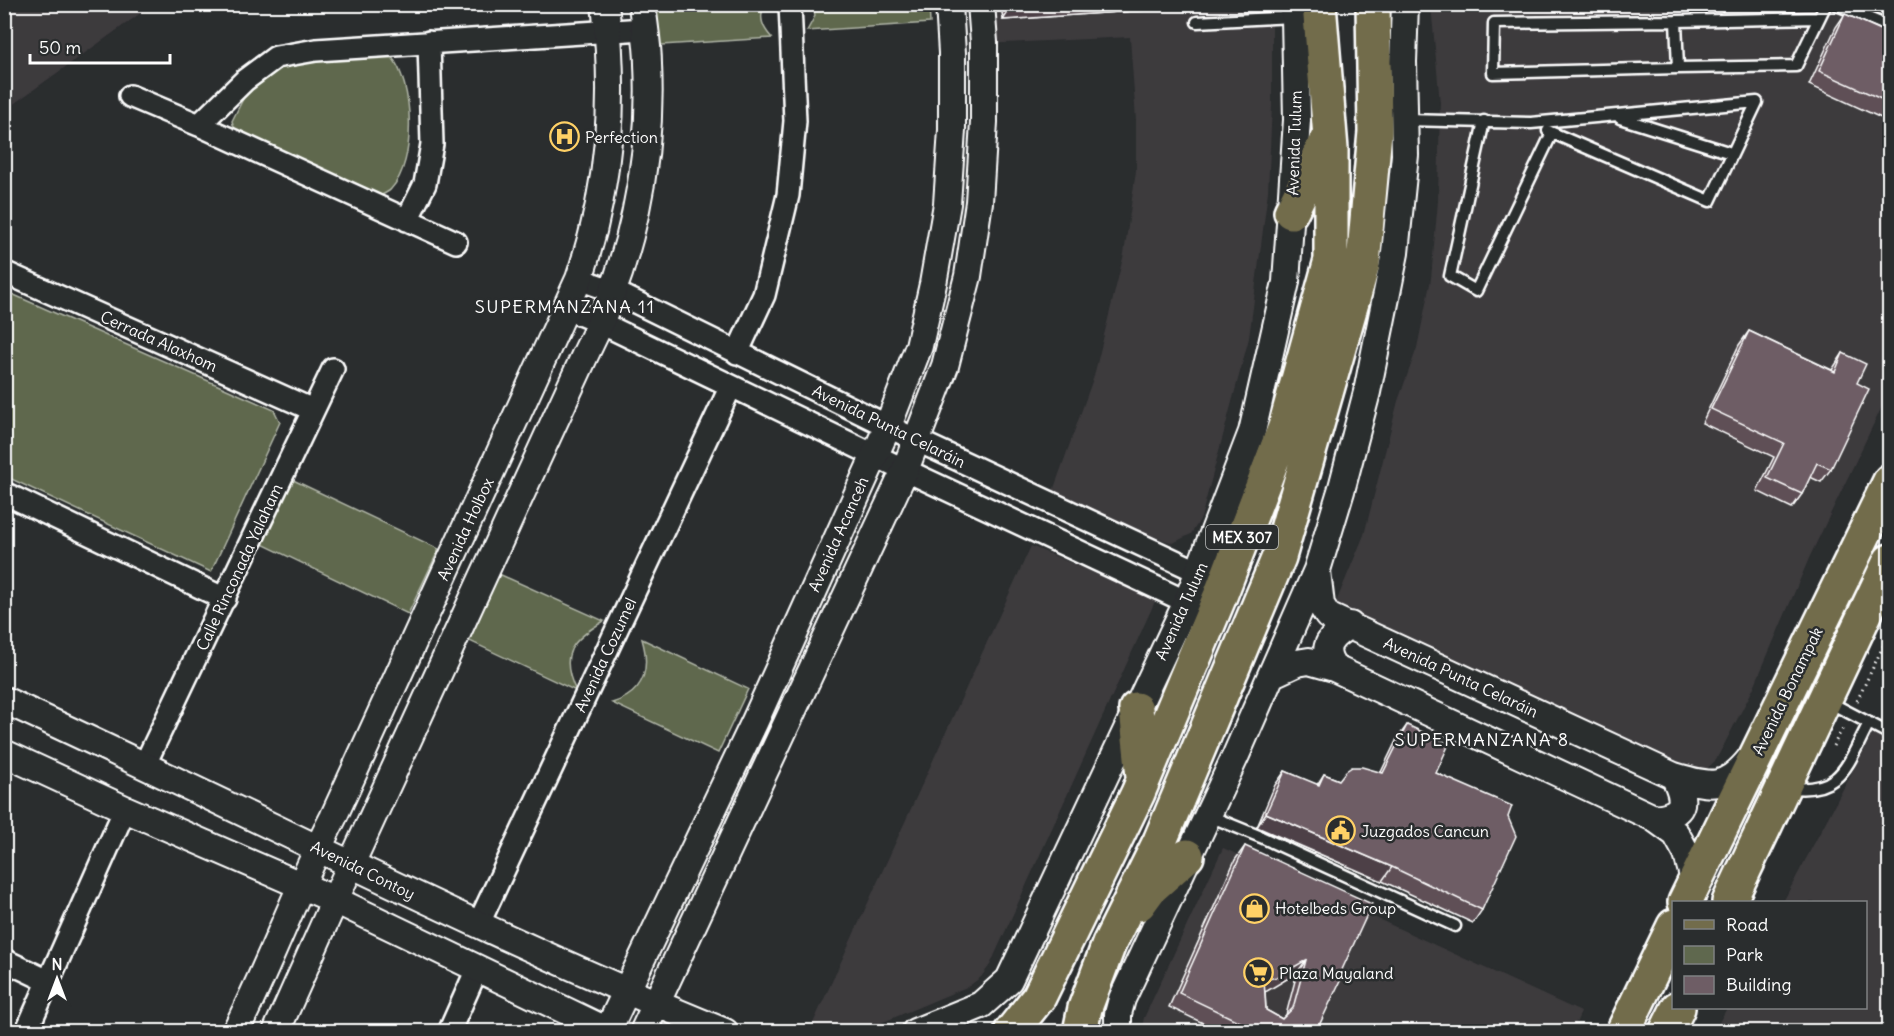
<svg xmlns="http://www.w3.org/2000/svg" width="1894" height="1036" viewBox="0 0 1894 1036" font-family="Delius,sans-serif">
	<style>
		.built { fill: #3e3b3e }
		.green { fill: #5f684e; stroke: #afb4a6; stroke-width: 1.5 }
		.lines { fill: none; stroke-linecap: round; stroke-linejoin: round }
		.service-casing { stroke: #fff; stroke-width: 15 }
		.minor-casing { stroke: #fff; stroke-width: 26 }
		.tertiary-casing { stroke: #fff; stroke-width: 30 }
		.primary-casing { stroke: #fff; stroke-width: 38 }
		.path { stroke: #fff; stroke-width: 3; stroke-dasharray: 1.5 4.5; stroke-linecap: butt }
		.service { stroke: #2a2d2e; stroke-width: 10 }
		.minor { stroke: #2a2d2e; stroke-width: 21 }
		.tertiary { stroke: #2a2d2e; stroke-width: 26 }
		.primary { stroke: #726c4b; stroke-width: 33 }
		.wall { fill: #5f5057; stroke: #fff; stroke-width: 1.5; fill-rule: evenodd }
		.shaded-wall { fill: #4d4147; stroke: #fff; stroke-width: 1.5 }
		.building { fill: #6e5d65; stroke: #fff; stroke-width: 1.5; fill-rule: evenodd }
		.labels { text-anchor: middle; dominant-baseline: central; stroke-width: 5; stroke-linejoin: round; paint-order: stroke }
		.shield { fill: #2a2d2e; stroke: #bfc0c0; stroke-width: 1.5 }
		.shield-label { font-size: 15px; font-weight: bold; fill: #fff }
		.poi-label { font-size: 16px; fill: #fff; stroke: #2a2d2e; text-anchor: start }
		.street-label { font-size: 16px; fill: #fff; stroke: #2a2d2e }
		.neighbourhood-label { font-size: 18px; letter-spacing: 1.5px; fill: #fff; stroke: #2a2d2e }
	</style>
	<rect width="100%" height="100%" fill="#2a2d2e"/>
	<filter id="ink" filterUnits="userSpaceOnUse"><feTurbulence type="fractalNoise" baseFrequency=".0167" numOctaves="2"/><feDisplacementMap in="SourceGraphic" scale="12" xChannelSelector="R" yChannelSelector="G"/><feConvolveMatrix kernelMatrix="1 2 1 2 8 2 1 2 1" color-interpolation-filters="sRGB"/></filter>
	<g filter="url(#ink)">
		<!-- built -->
		<path class="built" d="M 5,4 L 152,4 L 152,5 L 5,110 Z
			M 981,5 L 1272,5 L 1272,105 L 1268,191 L 1249,338 L 1201,518 L 1191,534 L 1173,543 L 1128,528 L 1052,494 L 1094,376 L 1124,254 L 1136,171 L 1136,120 L 1130,37 L 983,44 Z
			M 1431,5 L 1889,5 L 1889,392 L 1810,556 L 1753,689 L 1716,760 L 1700,775 L 1334,607 L 1364,535 L 1398,401 L 1417,348 L 1431,279 L 1438,201 L 1440,103 Z
			M 1031,546 L 1156,599 L 990,965 L 981,977 L 969,986 L 862,1031 L 809,1032 Z
			M 1880,720 L 1889,724 L 1889,1031 L 1714,1032 L 1727,1008 L 1866,1008 L 1866,902 L 1783,902 Z
			M 1223,848 L 1581,1012 L 1572,1032 L 1141,1032 L 1144,1018 Z"/>
		<!-- green -->
		<path class="green" d="M 659,4 L 764,5 C 759,18 762,27 772,38 L 646,46 L 643,5 Z
			M 813,5 L 929,5 L 930,23 L 807,31 L 815,16 Z
			M 375,55 L 391,56 C 414,83 417,161 391,189 C 389,192 383,194 380,196 L 236,134 L 232,121 L 249,87 L 283,63 Z
			M 5,291 L 274,410 L 280,422 L 211,572 L 5,476 Z
			M 291,479 L 439,549 L 408,614 L 260,543 Z
			M 490,570 L 604,621 C 572,640 558,654 576,691 L 459,636 Z
			M 642,639 L 748,689 L 718,753 L 612,703 C 644,693 651,670 642,639 Z
			M 5,986 L 9,988 L 10,1025 L 5,1032 Z"/>
		<g class="lines">
			<defs>
				<path id="service" d="M 1835,4 L 1890,27
					M 1819,18 L 1676,21 L 1678,68 L 1796,66 L 1826,4
					M 1676,21 L 1494,23 L 1493,73 L 1678,68
					M 1197,22 L 1294,17
					M 1620,118 L 1731,153
					M 1405,120 L 1531,123 L 1757,102
					M 1484,121 L 1450,276 L 1476,291 L 1552,133
					M 1548,131 L 1710,201 L 1757,102
					M 1827,701 L 1890,734
					M 1786,787 C 1842,796 1847,764 1869,723
					M 1207,815 L 1261,837 L 1455,926"/>
				<path id="minor" d="M 130,96 L 199,125 L 456,242
					M 199,125 L 245,80 L 276,57 L 316,50 L 644,29
					M 407,220 L 425,184 L 432,144 L 429,42
					M 4,272 L 313,410
					M 579,279 L 613,291 L 916,440 L 1199,572
					M 567,309 L 601,323 L 905,470 L 1187,602
					M 737,353 L 764,295 L 788,195 L 795,121 L 790,4
					M 4,493 L 225,599
					M 145,764 L 333,369
					M 478,925 L 731,386
					M 4,960 L 48,981
					M 26,1032 L 125,809
					M 449,1032 L 478,967"/>
				<path id="tertiary" d="M 1317,571 L 1321,605 L 1328,616 L 1674,776 C 1711,787 1725,790 1750,759
					M 1334,668 C 1319,647 1331,636 1350,625
					M 1271,675 L 1297,663 L 1309,661 L 1334,668 L 1654,818 L 1676,834 L 1687,854 L 1693,876 L 1687,892
					M 4,700 C 245,810 480,933 725,1032
					M 4,753 L 125,809 L 335,900 L 610,1032
					M 1654,818 C 1685,815 1687,802 1674,776
					M 235,1032 C 271,962 297,888 333,818 L 579,279 C 610,187 616,101 605,4
					M 276,1032 L 351,864 L 585,355 C 630,267 653,163 648,64 C 648,44 644,24 642,4
					M 607,1032 L 755,721 L 888,426 L 919,346 L 933,284 L 947,204 L 952,130 L 952,53 L 949,4
					M 643,1032 L 905,470 L 945,366 L 968,276 L 979,202 L 984,122 L 984,42 L 981,4
					M 915,1032 L 981,1005 L 1009,980 L 1187,602 L 1252,432 L 1286,282 L 1297,120 L 1295,17 L 1292,4
					M 1118,1032 L 1118,1014 L 1122,999 L 1236,755 L 1317,570 L 1341,491 L 1367,392 L 1395,253 L 1405,155 L 1403,62 L 1405,4"/>
				<path id="primary" d="M 1291,212 L 1328,137
					M 1136,709 L 1143,776
					M 1685,902 L 1890,481
					M 1729,902 L 1890,561
					M 1139,904 L 1150,889 L 1187,856
					M 1011,1032 L 1039,997 L 1138,793 L 1220,596 L 1285,427 L 1331,260 L 1331,149 L 1319,4
					M 1080,1032 L 1085,1008 L 1109,944 L 1160,841 L 1279,557 L 1363,264 L 1375,132 L 1373,4
					M 1623,1032 L 1674,926
					M 1666,1032 L 1678,1008"/>
			</defs>
			<!-- service casing -->
			<use href="#service" class="service-casing"/>
			<!-- minor casing -->
			<use href="#minor" class="minor-casing"/>
			<!-- tertiary casing -->
			<use href="#tertiary" class="tertiary-casing"/>
			<!-- primary casing -->
			<use href="#primary" class="primary-casing"/>
			<!-- path -->
			<path class="path" d="M 1857,701 L 1890,632
				M 1833,746 L 1844,726"/>
			<!-- service -->
			<use href="#service" class="service"/>
			<!-- minor -->
			<use href="#minor" class="minor"/>
			<!-- tertiary -->
			<use href="#tertiary" class="tertiary"/>
			<!-- primary -->
			<use href="#primary" class="primary"/>
		</g>
		<!-- wall -->
		<path class="wall" d="M 1001,4 L 1152,4 L 1148,10 L 1003,20 Z
			M 1845,14 L 1890,34 L 1890,122 L 1809,85 L 1836,27 Z
			M 1749,331 L 1832,370 L 1843,353 L 1857,383 L 1831,469 L 1821,482 L 1810,477 L 1802,494 L 1792,508 L 1757,491 L 1774,457 L 1702,423 L 1739,345 Z
			M 1407,725 L 1436,773 L 1508,817 L 1482,910 L 1473,923 L 1382,881 L 1257,827 L 1275,785 L 1285,771 L 1317,785 L 1324,774 L 1339,780 L 1381,772 L 1397,739 Z
			M 1245,846 L 1340,974 L 1316,1032 L 1222,1032 L 1169,1007 L 1235,860 ZM 1297,973 L 1286,1015 L 1282,1019 L 1266,1010 L 1265,991 Z"/>
		<!-- shaded-wall -->
		<path class="shaded-wall" d="M 1033,4 L 1152,4 L 1148,10 L 1003,20 L 1012,6 Z
			M 1266,813 L 1392,867 L 1382,881 L 1257,827 Z
			M 1306,960 L 1297,973 L 1267,991 L 1255,994 L 1264,980 Z"/>
		<!-- building -->
		<path class="building" d="M 1012,4 L 1033,4 L 1012,6 Z
			M 1845,14 L 1890,34 L 1890,103 L 1819,71 Z
			M 1749,331 L 1835,372 L 1843,353 L 1866,364 L 1857,383 L 1869,389 L 1831,469 L 1817,463 L 1802,494 L 1767,478 L 1784,443 L 1711,409 Z
			M 1407,725 L 1449,744 L 1436,773 L 1512,806 L 1508,817 L 1516,836 L 1482,910 L 1392,867 L 1266,813 L 1285,771 L 1319,785 L 1324,774 L 1339,780 L 1346,771 L 1352,767 L 1362,767 L 1383,773 Z
			M 1245,846 L 1372,904 L 1340,974 L 1343,975 L 1316,1032 L 1261,1032 L 1179,993 ZM 1306,960 L 1293,1008 L 1282,1019 L 1266,1010 L 1264,980 L 1277,977 Z"/>
	</g>
	<!-- icons -->
	<defs>
		<symbol id="hospital-ring" viewBox="-11 -11 22 22"><circle r="9.5" fill="#2a2d2e" stroke="#ffd166" stroke-width="1.5"/><path d="M-5-5h3v3.5h4V-5h3V5h-3V1.5h-4V5h-3Z" fill="#ffd166"/></symbol>
		<symbol id="civic-ring" viewBox="-11 -11 22 22"><circle r="9.5" fill="#2a2d2e" stroke="#ffd166" stroke-width="1.5"/><path d="M-.6-6.5H3V-4.5H.6V-3L4-1V1h2V6H-6V1h2V-1L-.6-3ZM-1.2 2.5V6h2.4V2.5Z" fill="#ffd166"/></symbol>
		<symbol id="shop-ring" viewBox="-11 -11 22 22"><circle r="9.5" fill="#2a2d2e" stroke="#ffd166" stroke-width="1.5"/><path d="M-5-2.5h2.3a2.7 3.5 0 0 1 5.4 0H5L5.5 6h-11ZM-1.5-2.5h3a1.5 2.3 0 0 0-3 0Z" fill="#ffd166"/></symbol>
		<symbol id="supermarket-ring" viewBox="-11 -11 22 22"><circle r="9.5" fill="#2a2d2e" stroke="#ffd166" stroke-width="1.5"/><path d="M-6-5.5h2.5l.6 2H6L4.5 2H-2.5L-4.4-4H-6ZM-1.5 3.2a1.3 1.3 0 1 0 .1 0ZM3 3.2a1.3 1.3 0 1 0 .1 0Z" fill="#ffd166"/></symbol>
	</defs>
	<g fill-rule="evenodd">
		<use href="#hospital-ring" x="548" y="120" width="33" height="33"/>
		<use href="#civic-ring" x="1324" y="814" width="33" height="33"/>
		<use href="#shop-ring" x="1238" y="892" width="33" height="33"/>
		<use href="#supermarket-ring" x="1242" y="956" width="33" height="33"/>
	</g>
	<g class="labels">
		<!-- shield labels -->
		<rect class="shield" x="1206" y="525" width="72" height="24" rx="4.5"/>
		<g class="shield-label">
			<text x="1242" y="537">MEX 307</text>
		</g>
		<!-- poi labels -->
		<g class="poi-label">
			<text x="585" y="137">Perfection</text>
			<text x="1361" y="831">Juzgados Cancun</text>
			<text x="1275" y="908">Hotelbeds Group</text>
			<text x="1279" y="973">Plaza Mayaland</text>
		</g>
		<!-- street labels -->
		<g class="street-label">
			<text transform="translate(1294 143) rotate(-88)">Avenida Tulum</text>
			<text transform="translate(159 341) rotate(24)">Cerrada Alaxhom</text>
			<text transform="translate(889 426) rotate(26)">Avenida Punta Celaráin</text>
			<text transform="translate(465 529) rotate(-65)">Avenida Holbox</text>
			<text transform="translate(838 534) rotate(-66)">Avenida Acanceh</text>
			<text transform="translate(239 567) rotate(-65)">Calle Rinconada Yalaham</text>
			<text transform="translate(1181 611) rotate(-66)">Avenida Tulum</text>
			<text transform="translate(605 655) rotate(-65)">Avenida Cozumel</text>
			<text transform="translate(1461 677) rotate(25)">Avenida Punta Celaráin</text>
			<text transform="translate(1787 691) rotate(-64)">Avenida Bonampak</text>
			<text transform="translate(363 870) rotate(26)">Avenida Contoy</text>
		</g>
		<!-- neighbourhood labels -->
		<g class="neighbourhood-label">
			<text x="565" y="306">SUPERMANZANA 11</text>
			<text x="1482" y="739">SUPERMANZANA 8</text>
		</g>
	</g>
	<!-- margin -->
	<rect width="1894" height="1036" fill="none" stroke="#2a2d2e" stroke-width="24"/>
	<rect x="12" y="12" width="1870" height="1012" fill="none" stroke="#fff" stroke-width="2" filter="url(#ink)"/>
	<!-- legend -->
	<rect x="1672" y="901" width="195" height="108" fill="#2a2d2e" stroke="#7f8182" stroke-width="1.5"/>
	<rect x="1684" y="920" width="30" height="9" fill="#726c4b" stroke="#7f8182" stroke-width="1.5"/>
	<text x="1726" y="931" font-size="18" fill="#ffffff">Road</text>
	<rect x="1684" y="946" width="30" height="18" fill="#5f684e" stroke="#7f8182" stroke-width="1.5"/>
	<text x="1726" y="961" font-size="18" fill="#ffffff">Park</text>
	<rect x="1684" y="976" width="30" height="18" fill="#6e5d65" stroke="#7f8182" stroke-width="1.5"/>
	<text x="1726" y="991" font-size="18" fill="#ffffff">Building</text>
	<!-- north arrow -->
	<g transform="translate(57 979)" stroke="#2a2d2e" stroke-width="4.5" paint-order="stroke">
	<path d="M0-4.5L10 22L0 15L-10 22Z" fill="#ffffff"/>
	<text y="-9" font-size="16" font-weight="bold" text-anchor="middle" fill="#ffffff">N</text>
	</g>
	<!-- scale -->
	<path d="M30 54v9h140v-9" fill="none" stroke="#ffffff" stroke-width="3"/>
	<text x="39" y="54" font-size="18" fill="#ffffff" stroke="#2a2d2e" stroke-width="4.5" paint-order="stroke">50 m</text>
</svg>
